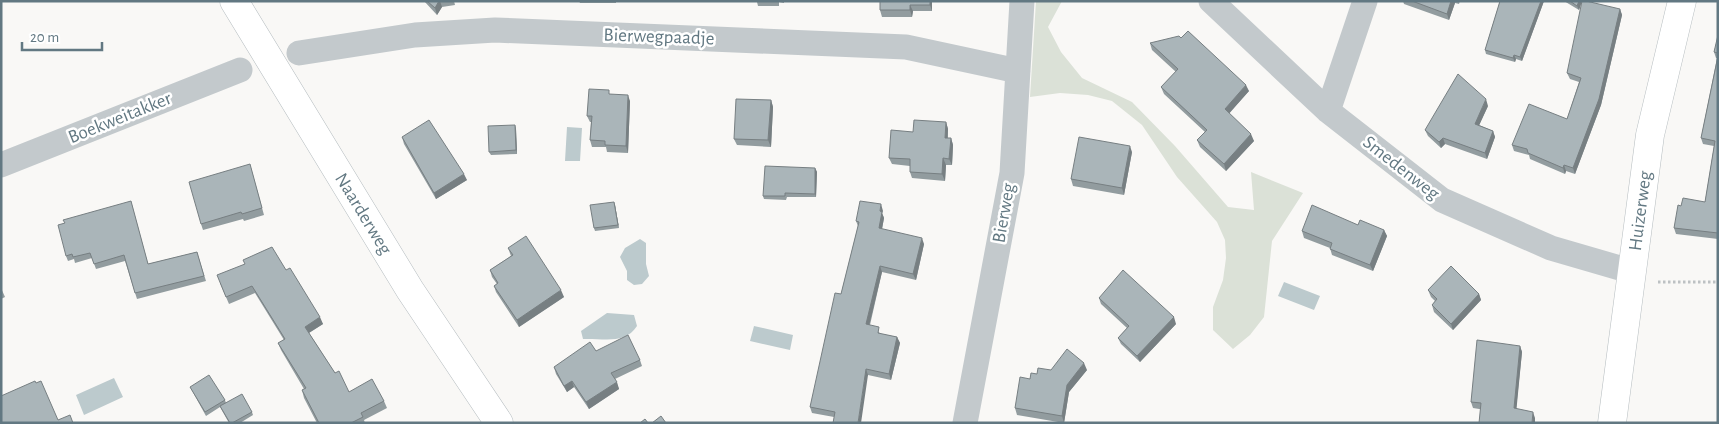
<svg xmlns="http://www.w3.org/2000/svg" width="1719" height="424" viewBox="0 0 1719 424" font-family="'Alegreya Sans',sans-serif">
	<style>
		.green { fill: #dbe1d7 }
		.water { fill: #bccacd }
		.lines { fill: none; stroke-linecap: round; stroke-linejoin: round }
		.secondary-casing { stroke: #b6bdc0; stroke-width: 29 }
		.path { stroke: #bdc1c3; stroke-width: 3; stroke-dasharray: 2.5 2.5; stroke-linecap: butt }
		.minor { stroke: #c3c9cc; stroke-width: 25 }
		.secondary { stroke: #fff; stroke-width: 28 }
		.wall { fill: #929c9f }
		.shaded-wall { fill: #777f82 }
		.building { fill: #aab5b9; stroke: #777f82 }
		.labels { text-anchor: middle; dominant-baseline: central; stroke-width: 5; stroke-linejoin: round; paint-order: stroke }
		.street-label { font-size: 19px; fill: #627882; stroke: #fff }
	</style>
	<rect width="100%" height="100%" fill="#f9f8f6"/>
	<!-- green -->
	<path class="green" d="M 1036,1 L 1062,1 L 1048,27 L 1061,52 L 1082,78 L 1132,102 L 1175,146 L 1228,207 L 1254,210 L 1251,172 L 1303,193 L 1272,241 L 1264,317 L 1250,335 L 1233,349 L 1213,330 L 1213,307 L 1223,280 L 1226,258 L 1225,240 L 1217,222 L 1177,177 L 1142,125 L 1112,101 L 1088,95 L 1060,93 L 1030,97 Z"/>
	<!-- water -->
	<path class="water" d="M 567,127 L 582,128 L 580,161 L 565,161 Z
		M 640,239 L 646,243 L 646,264 L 649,276 L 642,284 L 634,285 L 627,280 L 627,271 L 620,257 L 625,248 Z
		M 1284,282 L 1320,296 L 1314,310 L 1278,296 Z
		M 607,313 L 634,315 L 637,326 C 625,345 603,338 583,339 L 581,331 Z
		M 754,326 L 793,335 L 790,350 L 750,341 Z
		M 114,378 L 123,397 L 84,415 L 76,395 Z"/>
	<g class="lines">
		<defs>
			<g id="secondary">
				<path id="s1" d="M 234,1 L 410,290 L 499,423"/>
				<path id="s2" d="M 1612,423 L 1650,135 L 1682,1"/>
			</g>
		</defs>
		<!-- secondary casing -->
		<use href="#secondary" class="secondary-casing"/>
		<!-- path -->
		<path class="path" d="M 1658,282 L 1718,282"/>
		<!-- minor -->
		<path class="minor" d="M 1211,1 L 1328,111 L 1442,200 L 1551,248 L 1630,271
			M 299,53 L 415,35 L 495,30 L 906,47 L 1018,71
			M 1328,111 L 1365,1
			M 1,165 L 240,70
			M 965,423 L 1012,173 L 1022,1"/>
		<!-- secondary -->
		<use href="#secondary" class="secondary"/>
	</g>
	<!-- wall -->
	<path class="wall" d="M 424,1 L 454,1 L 455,5 L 442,7 L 437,15 Z
		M 579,1 L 616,1 L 616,3 L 580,3 Z
		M 749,1 L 784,1 L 784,3 L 779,2 L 779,6 L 758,6 L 757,2 Z
		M 932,1 L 932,11 L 913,11 L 912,17 L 882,17 L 880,10 Z
		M 1403,1 L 1460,1 L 1459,4 L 1455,3 L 1449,20 L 1404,4 Z
		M 1500,1 L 1544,1 L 1522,61 L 1516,59 L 1515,62 L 1486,54 L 1485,50 Z
		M 1564,1 L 1582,1 L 1579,10 Z
		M 1620,9 L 1622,15 L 1601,105 L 1575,174 L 1566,171 L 1565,174 L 1530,159 L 1529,155 L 1514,151 L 1512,145 L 1567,119 L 1579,82 L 1570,79 L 1567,73 Z
		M 1718,35 L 1718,239 L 1676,234 L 1674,228 L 1681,206 L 1705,202 L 1714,146 L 1703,144 L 1701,138 L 1717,58 L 1716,58 L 1714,52 Z
		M 1150,43 L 1249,91 L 1229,113 L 1254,141 L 1226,171 L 1200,147 L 1197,140 L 1205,132 L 1164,94 L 1161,87 L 1176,72 L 1152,50 Z
		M 611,94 L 630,101 L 628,153 L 607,152 L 606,147 L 592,147 L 590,140 L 591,122 L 590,122 L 587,116 Z
		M 771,100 L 773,107 L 771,147 L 737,145 L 734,139 Z
		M 1488,106 L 1479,125 L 1493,131 L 1495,137 L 1487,159 L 1445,144 L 1441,148 L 1428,136 L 1425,130 Z
		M 946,122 L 948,129 L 948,138 L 951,138 L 953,145 L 952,165 L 946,165 L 945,181 L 912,178 L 910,172 L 910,166 L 892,164 L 889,158 L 913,132 Z
		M 515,125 L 516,129 L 517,154 L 491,155 L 489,152 Z
		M 402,137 L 467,180 L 436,199 L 404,144 Z
		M 1132,152 L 1124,195 L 1073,186 L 1071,179 Z
		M 250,164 L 264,215 L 244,221 L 243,219 L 203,230 L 201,224 Z
		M 815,168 L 817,172 L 816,197 L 787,197 L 786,200 L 764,199 L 763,196 Z
		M 131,201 L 148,264 L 197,252 L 206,281 L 137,299 L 125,261 L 96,269 L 92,258 L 75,263 L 74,259 L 68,261 L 66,256 Z
		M 614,202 L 615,205 L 619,228 L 595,231 L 594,228 Z
		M 883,211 L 882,213 L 884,218 L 882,229 L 924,244 L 916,280 L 882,272 L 870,325 L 881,334 L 897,337 L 900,343 L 891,380 L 868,375 L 834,417 L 812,413 L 810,407 L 841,294 L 858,226 L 856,221 Z
		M 1358,225 L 1384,230 L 1387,236 L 1373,271 L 1332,255 L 1330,248 L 1304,238 L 1302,231 Z
		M 508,248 L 564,297 L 519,327 L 496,292 L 494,286 L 497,284 L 492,277 L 490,270 L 511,256 Z
		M 286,270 L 323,324 L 309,333 L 335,373 L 349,392 L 384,401 L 387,408 L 364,420 L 365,423 L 317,423 L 304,398 L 302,390 L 304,389 L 281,350 L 278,343 L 284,340 L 255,293 L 229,304 L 220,283 Z
		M 1,288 L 5,297 L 1,299 Z
		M 1428,290 L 1479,294 L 1481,300 L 1453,330 L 1434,312 L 1432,305 L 1435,301 L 1431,297 Z
		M 1099,298 L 1176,324 L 1140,362 L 1121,344 L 1118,338 L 1127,328 L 1101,304 Z
		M 1520,346 L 1522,352 L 1516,409 L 1535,418 L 1473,408 L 1471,402 Z
		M 596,351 L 640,360 L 642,366 L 615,379 L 619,389 L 589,409 L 574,387 L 567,392 L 556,374 L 554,367 Z
		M 1051,370 L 1087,370 L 1069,392 L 1064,423 L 1017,415 L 1015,408 L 1030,379 L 1037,374 Z
		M 190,387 L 225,400 L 226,403 L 252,412 L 253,415 L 240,423 L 229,423 L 220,407 L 206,416 Z"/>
	<!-- shaded-wall -->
	<path class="shaded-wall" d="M 439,1 L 440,1 L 442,7 L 437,15 L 435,8 Z
		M 930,1 L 932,1 L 932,11 L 930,5 Z
		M 1451,1 L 1455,1 L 1455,3 L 1449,20 L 1447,14 Z
		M 1541,1 L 1544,1 L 1522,61 L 1520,57 Z
		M 1579,1 L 1582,1 L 1579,10 L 1577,6 Z
		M 910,5 L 913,11 L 912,17 L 910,10 Z
		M 1620,9 L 1622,15 L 1601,105 L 1575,174 L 1573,168 Z
		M 1514,55 L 1516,59 L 1515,62 L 1513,58 Z
		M 1246,85 L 1249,91 L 1227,116 L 1225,109 Z
		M 628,95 L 630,101 L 628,153 L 626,146 Z
		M 1486,99 L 1488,106 L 1477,130 L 1475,124 Z
		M 771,100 L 773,107 L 771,147 L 768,140 Z
		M 946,122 L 948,129 L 947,144 L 945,138 Z
		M 515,125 L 516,129 L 517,154 L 516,150 Z
		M 1493,131 L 1495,137 L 1487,159 L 1485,153 Z
		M 1251,134 L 1254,141 L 1226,171 L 1224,164 Z
		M 951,138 L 953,145 L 952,165 L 949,159 Z
		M 1443,138 L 1445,144 L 1441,148 L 1439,142 Z
		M 1130,146 L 1132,152 L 1124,195 L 1122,188 Z
		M 943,158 L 946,165 L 945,181 L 942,174 Z
		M 1564,165 L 1566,171 L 1565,174 L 1563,168 Z
		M 815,168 L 817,172 L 816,197 L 815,194 Z
		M 464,174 L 467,180 L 436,199 L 434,193 Z
		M 614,202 L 615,205 L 619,228 L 618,225 Z
		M 881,204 L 883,211 L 882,213 L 884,218 L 881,234 L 879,228 L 880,211 Z
		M 1384,230 L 1387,236 L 1373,271 L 1370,265 Z
		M 922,238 L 924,244 L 916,280 L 913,274 Z
		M 880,266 L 882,272 L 868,330 L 866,324 Z
		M 561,290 L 564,297 L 519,327 L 517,320 Z
		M 1479,294 L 1481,300 L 1453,330 L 1451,324 Z
		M 320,317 L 323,324 L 307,334 L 305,327 Z
		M 1174,317 L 1176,324 L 1140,362 L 1137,356 Z
		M 897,337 L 900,343 L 891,380 L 889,374 Z
		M 1520,346 L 1522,352 L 1516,414 L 1514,408 Z
		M 1084,363 L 1087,370 L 1069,392 L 1064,423 L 1062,416 L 1067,385 Z
		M 866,369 L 868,375 L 861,423 L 858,423 Z
		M 572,381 L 574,387 L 567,392 L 564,386 Z
		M 617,382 L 619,389 L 589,409 L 586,402 Z
		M 1533,412 L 1535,418 L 1535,423 L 1532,423 Z"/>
	<!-- building -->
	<path class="building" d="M 427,1 L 439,1 L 435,8 Z
		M 880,1 L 930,1 L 930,5 L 910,5 L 910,10 L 880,10 Z
		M 1412,1 L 1451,1 L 1447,14 Z
		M 1500,1 L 1541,1 L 1520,57 L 1514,55 L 1513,58 L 1485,50 Z
		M 1570,1 L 1579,1 L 1577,6 Z
		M 1582,1 L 1586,1 L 1620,9 L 1599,99 L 1573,168 L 1564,165 L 1563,168 L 1528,153 L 1527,149 L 1512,145 L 1529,104 L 1567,119 L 1581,78 L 1567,73 Z
		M 1188,31 L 1246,85 L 1225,109 L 1251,134 L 1224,164 L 1197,140 L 1207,130 L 1161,87 L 1178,69 L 1150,43 L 1179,36 L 1181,38 Z
		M 1718,35 L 1718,53 L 1714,52 Z
		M 1718,56 L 1718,233 L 1674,228 L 1678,205 L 1681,206 L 1683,198 L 1705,202 L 1715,141 L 1701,138 Z
		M 1458,74 L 1486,99 L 1475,124 L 1493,131 L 1485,153 L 1443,138 L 1439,142 L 1425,130 Z
		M 589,89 L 609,90 L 609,94 L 628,95 L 626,146 L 605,145 L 605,141 L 590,140 L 592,116 L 587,116 Z
		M 736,99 L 771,100 L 768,140 L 734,139 Z
		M 429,120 L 464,174 L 434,193 L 402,137 Z
		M 914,120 L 946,122 L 945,138 L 951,138 L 949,159 L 943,158 L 942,174 L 910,172 L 910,159 L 889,158 L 891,130 L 913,132 Z
		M 515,125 L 516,150 L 489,152 L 488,126 Z
		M 1079,137 L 1130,146 L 1122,188 L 1071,179 Z
		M 250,164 L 262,208 L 242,214 L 241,212 L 201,224 L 189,182 Z
		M 765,166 L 815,168 L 815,194 L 785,193 L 785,196 L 763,196 Z
		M 131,201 L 148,264 L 197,252 L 204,276 L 135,293 L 124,255 L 94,264 L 90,253 L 73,257 L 72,254 L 66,256 L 58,225 L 65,223 L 63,220 Z
		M 860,201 L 881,204 L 880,211 L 882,212 L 879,228 L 922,238 L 913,274 L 880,266 L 866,324 L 879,327 L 878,333 L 897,337 L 889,374 L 866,369 L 858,423 L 833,423 L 835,412 L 810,407 L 835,293 L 841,294 L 859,222 L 856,221 Z
		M 614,202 L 618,225 L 594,228 L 590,205 Z
		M 1312,205 L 1358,225 L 1360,220 L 1384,230 L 1370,265 L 1330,249 L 1332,243 L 1302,231 Z
		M 526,236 L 561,290 L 517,320 L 494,286 L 498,283 L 490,270 L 513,255 L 508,248 Z
		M 272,247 L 286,270 L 290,268 L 320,317 L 305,327 L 335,373 L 339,371 L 349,392 L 372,379 L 384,401 L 361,413 L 363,417 L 351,423 L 319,423 L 302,390 L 306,388 L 278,343 L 285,339 L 252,286 L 226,297 L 217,275 L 245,264 L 243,260 Z
		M 1451,266 L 1479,294 L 1451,324 L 1432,305 L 1437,299 L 1428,290 Z
		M 1123,270 L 1174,317 L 1137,356 L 1118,338 L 1129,326 L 1099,298 Z
		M 628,335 L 640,360 L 611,373 L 617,382 L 586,402 L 572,381 L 564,386 L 554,367 L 590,342 L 596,351 Z
		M 1477,340 L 1520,346 L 1514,408 L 1533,412 L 1532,423 L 1479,423 L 1481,403 L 1471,402 Z
		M 1067,349 L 1084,363 L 1067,385 L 1062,416 L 1015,408 L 1020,377 L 1030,379 L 1031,373 L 1037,374 L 1038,368 L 1051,370 Z
		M 209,375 L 225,400 L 205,412 L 190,387 Z
		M 35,381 L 36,383 L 41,381 L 58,420 L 70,415 L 73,423 L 1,423 L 1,396 Z
		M 242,394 L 252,412 L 232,423 L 230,423 L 220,406 Z
		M 661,416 L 666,423 L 652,423 Z
		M 645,419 L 648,423 L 640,423 Z"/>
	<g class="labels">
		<!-- street labels -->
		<g class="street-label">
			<text transform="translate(659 37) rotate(2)">Bierwegpaadje</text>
			<text transform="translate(120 118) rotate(-22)">Boekweitakker</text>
			<text transform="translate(1401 168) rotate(38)">Smedenweg</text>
			<text stroke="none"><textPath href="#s2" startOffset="214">Huizerweg</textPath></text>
			<text transform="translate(1004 213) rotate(-80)">Bierweg</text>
			<text stroke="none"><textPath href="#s1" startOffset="249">Naarderweg</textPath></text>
		</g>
	</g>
	<!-- border -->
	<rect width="1719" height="424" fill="none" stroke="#627882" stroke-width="5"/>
	<!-- scale -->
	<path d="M22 42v8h80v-8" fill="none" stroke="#627882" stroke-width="2.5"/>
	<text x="30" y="42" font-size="15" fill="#627882" stroke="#ffffff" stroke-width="4" paint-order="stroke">20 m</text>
</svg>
